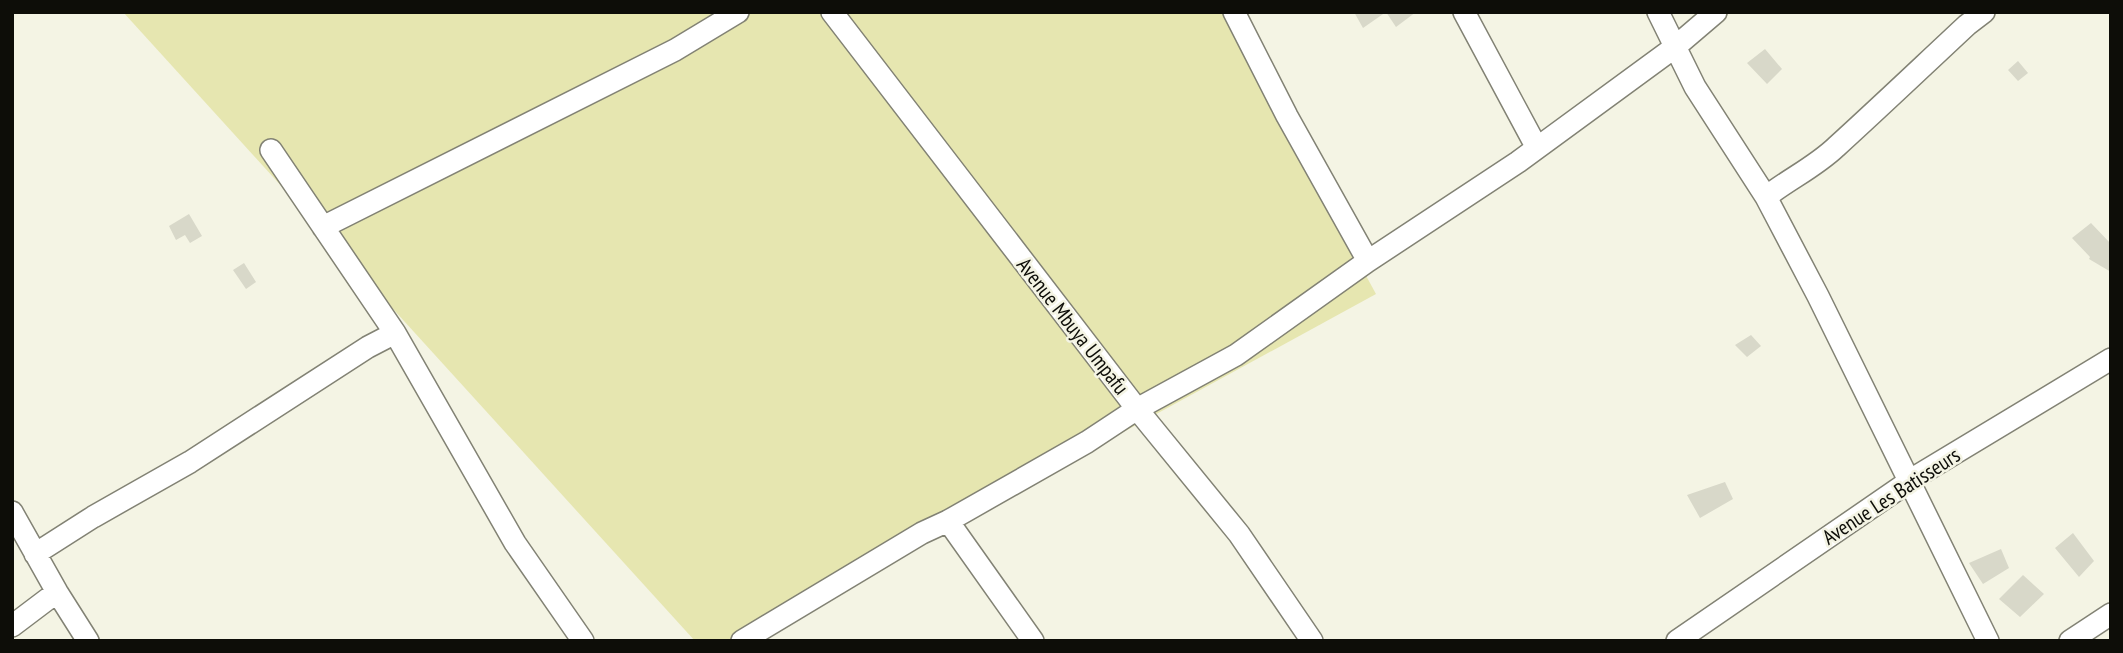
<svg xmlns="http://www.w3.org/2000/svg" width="2123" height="653" viewBox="0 0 2123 653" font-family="'PT Sans Narrow',sans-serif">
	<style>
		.green { fill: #e6e6b0 }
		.building { fill: #d8d8c9 }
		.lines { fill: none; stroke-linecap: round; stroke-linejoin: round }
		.minor-casing { stroke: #828274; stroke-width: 24 }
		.minor { stroke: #fff; stroke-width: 21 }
		.labels { text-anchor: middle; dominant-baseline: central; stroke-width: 5; stroke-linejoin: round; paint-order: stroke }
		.street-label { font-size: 21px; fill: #0d0d08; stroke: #f4f4e4 }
	</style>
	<rect width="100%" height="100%" fill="#f4f4e4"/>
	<!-- green -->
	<path class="green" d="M 123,12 L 1222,12 L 1376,294 L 741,641 L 695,641 Z"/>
	<!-- building -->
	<path class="building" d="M 1354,12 L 1416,12 L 1396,27 L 1386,12 L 1363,28 Z
		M 1765,49 L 1782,69 L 1767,84 L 1747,63 Z
		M 2018,61 L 2028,73 L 2018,81 L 2008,70 Z
		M 189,214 L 202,236 L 190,243 L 185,235 L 176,240 L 169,226 Z
		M 2091,223 L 2111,244 L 2111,272 L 2089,259 L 2090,257 L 2072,238 Z
		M 244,263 L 256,282 L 246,289 L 233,270 Z
		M 1751,335 L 1761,346 L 1747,357 L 1735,345 Z
		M 1725,482 L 1733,499 L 1700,518 L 1687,495 Z
		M 2073,533 L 2094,561 L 2079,577 L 2055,548 Z
		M 2001,549 L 2009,568 L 1983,584 L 1969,563 Z
		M 2023,575 L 2044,594 L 2020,617 L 1999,599 Z"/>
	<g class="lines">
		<defs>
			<path id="minor" d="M 832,12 L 1137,409 L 1239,534 L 1312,641
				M 1234,12 L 1287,116 L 1368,261
				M 1464,12 L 1537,148
				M 1658,12 L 1695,87 L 1766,197 L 1818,296 L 1988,641
				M 271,150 L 395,333 L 515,543 L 583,641
				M 1766,197 C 1789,179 1815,167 1836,147 C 1880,107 1923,66 1967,25 L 1984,12
				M 323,227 L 675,50 L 738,12
				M 12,512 L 57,592 L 88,641
				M 948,521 L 1033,641
				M 35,554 L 93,517 L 190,462 L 368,347 L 395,333
				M 12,626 L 57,592
				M 742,641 L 922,533 L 948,521 L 1087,442 L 1137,409 L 1236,355 L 1368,261 L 1518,162 L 1675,47 L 1716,12
				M 1677,641 L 1917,476 L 2111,359
				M 2070,641 L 2111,614"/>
		</defs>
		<!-- minor casing -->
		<use href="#minor" class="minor-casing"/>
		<!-- minor -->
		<use href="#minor" class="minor"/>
	</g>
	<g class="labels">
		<!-- street labels -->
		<g class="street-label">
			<text transform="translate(1073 326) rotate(52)">Avenue Mbuya Umpafu</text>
			<text transform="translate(1891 496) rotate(-33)">Avenue Les Batisseurs</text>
		</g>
	</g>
	<!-- border -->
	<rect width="2123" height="653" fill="none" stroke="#0d0d08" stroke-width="28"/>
</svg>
